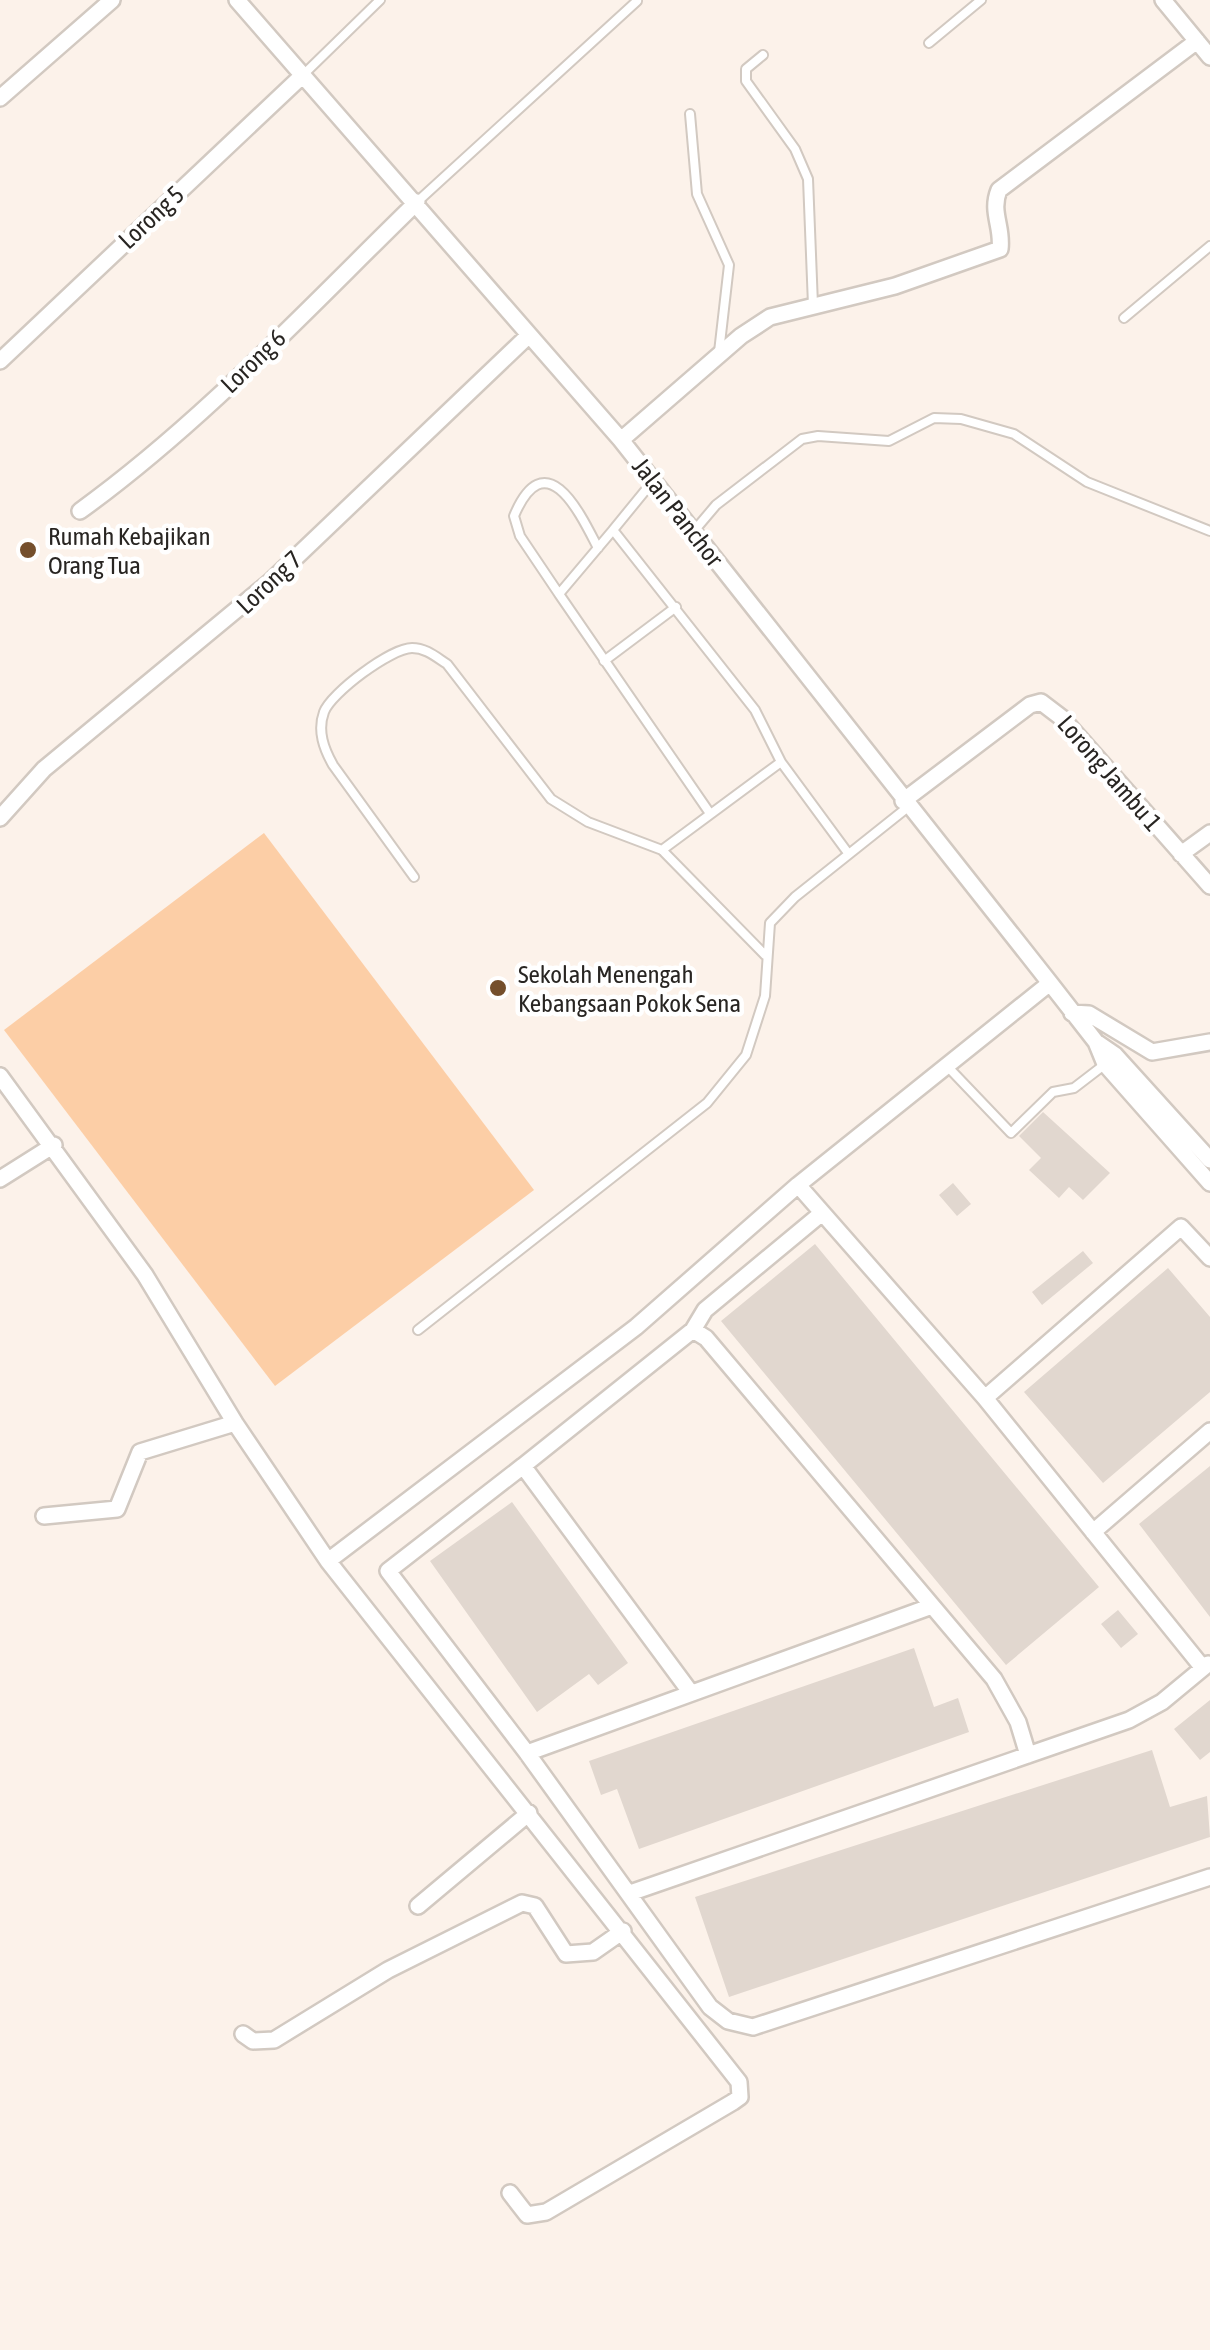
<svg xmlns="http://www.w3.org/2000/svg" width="1210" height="2350" viewBox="0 0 1210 2350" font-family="'Asap Condensed',sans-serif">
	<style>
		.green { fill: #fccea6 }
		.building { fill: #e1d7cf }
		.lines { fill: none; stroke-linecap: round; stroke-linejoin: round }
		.lane-casing { stroke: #d2c9c1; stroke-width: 12 }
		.street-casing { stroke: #d2c9c1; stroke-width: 20 }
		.lane { stroke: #fff; stroke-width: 8 }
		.street { stroke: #fff; stroke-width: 15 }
		.poi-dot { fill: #754f2c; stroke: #fff; stroke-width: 4 }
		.labels { text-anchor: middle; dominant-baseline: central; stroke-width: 9; stroke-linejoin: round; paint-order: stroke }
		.street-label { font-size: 25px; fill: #282522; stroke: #fff }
		.poi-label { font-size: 25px; fill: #282522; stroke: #fff; text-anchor: start }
	</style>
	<rect width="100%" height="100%" fill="#fcf2ea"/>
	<!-- green -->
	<path class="green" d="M 264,833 L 534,1190 L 275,1386 L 4,1030 Z"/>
	<!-- building -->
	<path class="building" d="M 1043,1112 L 1110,1173 L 1083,1200 L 1069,1187 L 1059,1198 L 1029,1170 L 1041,1158 L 1019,1136 Z
		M 953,1183 L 971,1204 L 957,1216 L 939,1195 Z
		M 815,1244 L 1099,1587 L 1006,1665 L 721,1321 Z
		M 1083,1251 L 1093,1263 L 1042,1305 L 1032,1292 Z
		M 1168,1268 L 1210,1317 L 1210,1392 L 1103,1483 L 1024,1392 Z
		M 1210,1466 L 1210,1617 L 1139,1524 Z
		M 512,1502 L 628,1663 L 598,1685 L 589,1674 L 537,1712 L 430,1561 Z
		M 1118,1610 L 1138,1634 L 1121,1648 L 1101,1624 Z
		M 914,1648 L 934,1707 L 958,1698 L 969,1732 L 639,1849 L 617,1789 L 601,1795 L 589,1761 Z
		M 1210,1700 L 1210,1752 L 1200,1760 L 1174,1729 Z
		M 1152,1750 L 1170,1807 L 1207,1796 L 1210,1837 L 729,1997 L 695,1897 Z"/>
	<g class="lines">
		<defs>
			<path id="lane" d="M 929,43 L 981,0
				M 763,55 L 746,69 L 746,81 L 795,149 L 808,179 L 813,305
				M 303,75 L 380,0
				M 690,114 L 697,194 L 729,265 L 719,352
				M 417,202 L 637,1
				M 1124,318 L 1210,246
				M 653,481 L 613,530 L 755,710 L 781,762 L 848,853
				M 613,530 L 559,594 L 709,812
				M 694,531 L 716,505 L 802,439 L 818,436 L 889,441 L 934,418 L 961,419 L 1014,434 L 1087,482 L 1210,531
				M 559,594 L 520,536 L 514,516 C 546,440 581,515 598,548
				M 604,661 L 676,607
				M 662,850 L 781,762
				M 414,877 L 333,765 C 324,749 317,731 324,712 C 331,693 391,648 412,648 C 426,648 436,657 447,664 L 551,799 L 588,822 L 662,850 L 765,955
				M 947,1066 L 1011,1133 L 1053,1092 L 1074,1088 L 1104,1065
				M 418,1330 L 707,1103 L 746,1055 L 765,996 L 770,923 L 795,897 L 908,807"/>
			<path id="street" d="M 237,0 L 621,440 L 1050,983 L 1096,1042 L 1105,1064 L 1210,1183
				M 1163,0 L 1210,57
				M 0,98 L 112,0
				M 0,361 L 303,75
				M 621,440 L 741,336 L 770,317 L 895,286 L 1000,249 C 1003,227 990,212 999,190 L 1197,41
				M 80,511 C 203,422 309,307 417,202
				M 903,801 L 1030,705 L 1041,702 L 1062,718 L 1210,886
				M 0,818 L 44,769 L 270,582 L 529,335
				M 1181,854 L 1210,833
				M 1072,1013 L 1089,1014 L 1152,1052 L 1210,1042
				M 1096,1042 L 1115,1055 L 1210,1160
				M 0,1076 L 145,1275 L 235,1423 L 328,1561 L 739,2082 L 740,2097 L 733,2102 L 546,2212 L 527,2215 L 510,2193
				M 0,1179 L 54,1145
				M 798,1185 L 985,1398 L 1203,1668
				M 693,1330 L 705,1310 L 822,1213
				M 985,1398 L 1181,1227 L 1210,1258
				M 523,1466 L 388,1571 L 527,1753 L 710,2007 L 728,2021 L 753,2027 L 1210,1877
				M 44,1516 L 117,1509 L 140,1452 L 235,1423
				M 1093,1532 L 1210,1431
				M 328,1561 L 636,1327 L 798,1185 L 1050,983
				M 691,1693 L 523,1466 L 693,1330 L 706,1338 L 994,1679 L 1018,1722 L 1028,1755
				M 527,1753 L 932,1606
				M 630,1893 L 1129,1720 L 1162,1702 L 1208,1664
				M 418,1906 L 529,1813
				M 243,2034 L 253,2041 L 274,2040 L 388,1970 L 522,1903 L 535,1906 L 566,1954 L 593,1952 L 623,1931"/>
		</defs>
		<!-- lane casing -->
		<use href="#lane" class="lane-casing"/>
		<!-- street casing -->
		<use href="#street" class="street-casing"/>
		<!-- lane -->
		<use href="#lane" class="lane"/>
		<!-- street -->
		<use href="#street" class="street"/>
	</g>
	<!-- markers -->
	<g class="poi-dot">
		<circle cx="28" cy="550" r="10"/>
		<circle cx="498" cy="988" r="10"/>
	</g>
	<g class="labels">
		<!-- street labels -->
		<g class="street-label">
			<text transform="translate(151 217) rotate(-43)">Lorong 5</text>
			<text transform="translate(253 361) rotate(-44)">Lorong 6</text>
			<text transform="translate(678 512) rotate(52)">Jalan Panchor</text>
			<text transform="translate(269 582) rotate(-43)">Lorong 7</text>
			<text transform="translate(1110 773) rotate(49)">Lorong Jambu 1</text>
		</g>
		<!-- poi labels -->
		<g class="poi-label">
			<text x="48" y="536">Rumah Kebajikan<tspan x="48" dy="29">Orang Tua</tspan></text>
			<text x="518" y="974">Sekolah Menengah<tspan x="518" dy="29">Kebangsaan Pokok Sena</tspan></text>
		</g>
	</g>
</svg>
